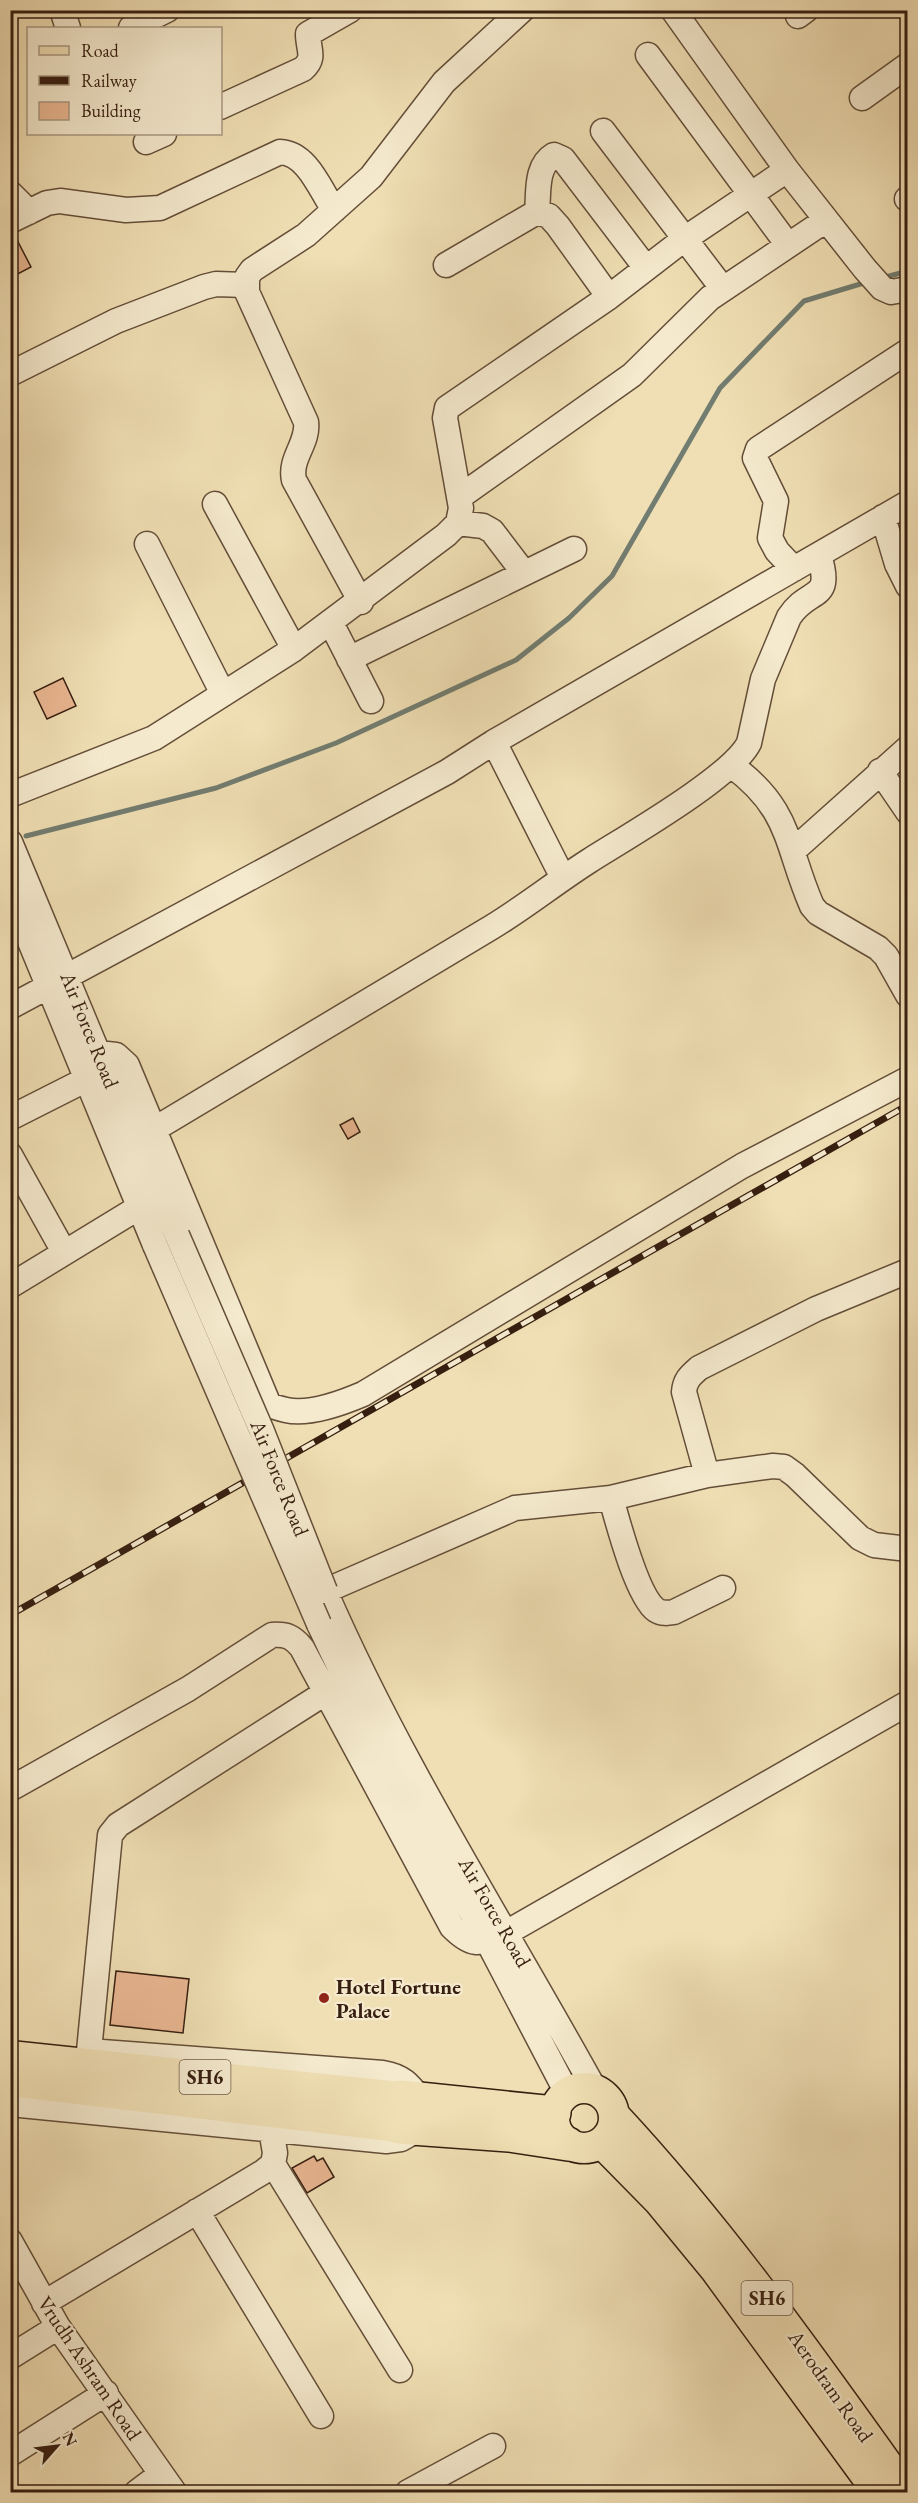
<svg xmlns="http://www.w3.org/2000/svg" width="918" height="2503" viewBox="0 0 918 2503" font-family="'EB Garamond',serif">
	<style>
		.lines { fill: none; stroke-linecap: round; stroke-linejoin: round }
		.stream { stroke: #727d71; stroke-width: 5 }
		.building { fill: #eab792; stroke: #361e10; stroke-width: 1.5 }
		.minor-casing { stroke: #644e39; stroke-width: 27 }
		.major-casing { stroke: #361e10; stroke-width: 33 }
		.highway-casing { stroke: #361e10; stroke-width: 36 }
		.minor { stroke: #f5eace; stroke-width: 24 }
		.major { stroke: #f0dfb4; stroke-width: 30 }
		.highway { stroke: #f0dfb4; stroke-width: 33 }
		.rail-casing { stroke: #361e10; stroke-width: 7 }
		.rail { stroke: #f5eace; stroke-width: 4.5; stroke-dasharray: 14; stroke-linecap: butt }
		.minor-bridge-casing { stroke: #644e39; stroke-width: 27; stroke-linecap: butt }
		.minor-bridge { stroke: #f5eace; stroke-width: 24 }
		.poi-dot { fill: #8f2418; stroke: #f5eace; stroke-width: 2 }
		.labels { text-anchor: middle; dominant-baseline: central; stroke-width: 4.5; stroke-linejoin: round; paint-order: stroke }
		.shield { fill: #f5eace; stroke: #6f5b49; stroke-width: 1.5 }
		.shield-label { font-size: 20px; font-weight: bold; fill: #361e10 }
		.street-label { font-size: 21px; fill: #361e10; stroke: #f5eace }
		.poi-label { font-size: 21px; font-weight: bold; fill: #361e10; stroke: #f5eace; text-anchor: start }
	</style>
	<rect width="100%" height="100%" fill="#f0dfb4"/>
	<filter id="stains"><feTurbulence type="fractalNoise" baseFrequency=".00333" numOctaves="4"/><feColorMatrix values="0 0 0 0 .2 0 0 0 0 .09 0 0 0 0 .02 0 0 0 .5 -.17"/></filter>
	<radialGradient id="worn" r=".72"><stop offset=".6" stop-color="#630" stop-opacity="0"/><stop offset="1" stop-color="#630" stop-opacity=".3"/></radialGradient>
	<g class="lines">
		<!-- stream -->
		<path class="stream" d="M 882,278 L 908,271
			M 26,836 L 216,788 L 336,743 L 516,660 L 569,618 L 612,576 L 720,388 L 804,301 L 867,282"/>
	</g>
	<!-- building -->
	<path class="building" d="M 14,234 L 31,267 L 10,278 L 10,235 Z
		M 63,678 L 76,706 L 47,719 L 34,692 Z
		M 353,1118 L 360,1132 L 348,1139 L 340,1125 Z
		M 116,1971 L 189,1979 L 183,2033 L 110,2025 Z
		M 314,2156 L 317,2161 L 323,2158 L 334,2177 L 307,2193 L 292,2168 Z"/>
	<g class="lines">
		<defs>
			<path id="minor" d="M 62,10 L 68,28
				M 673,10 L 787,170 L 865,269 L 882,288 L 891,292 L 908,289
				M 798,16 L 806,10
				M 131,28 L 167,10
				M 648,55 L 788,245
				M 862,98 L 908,65
				M 220,107 L 303,69 C 316,58 308,49 308,34 L 350,10
				M 603,131 L 723,289
				M 146,142 L 164,134
				M 10,193 L 29,212
				M 907,199 L 908,198
				M 537,212 C 539,193 535,166 554,155 L 563,159 L 646,268
				M 10,221 L 47,203 L 60,201 L 126,210 L 160,208 L 280,152 C 307,153 320,189 334,210
				M 446,265 L 537,212 L 549,216 L 558,226 L 609,297
				M 10,374 L 116,321 L 204,287 L 216,284 L 245,285
				M 461,496 L 632,375 L 710,298 L 826,220
				M 215,504 L 294,649
				M 883,517 L 897,564 L 908,586
				M 458,523 L 483,526 L 492,531 L 524,573
				M 147,544 L 223,694
				M 794,569 L 777,551 L 770,538 L 776,501 L 755,458 L 758,449 L 908,351
				M 361,602 L 294,480 C 289,458 309,443 306,422 L 247,292 L 247,277 L 252,270 L 306,235 L 371,177 L 444,82 L 522,10
				M 331,623 L 371,701
				M 349,659 L 574,549
				M 494,742 L 563,878
				M 731,765 C 792,810 785,844 812,906 L 818,913 L 878,948 L 886,956 L 908,995
				M 880,771 L 908,812
				M 10,795 L 154,738 L 294,649 L 446,535 L 458,523 L 461,508 L 445,418 L 447,408 L 609,297 L 683,240 L 787,170
				M 10,842 L 105,1070 L 177,1235
				M 794,850 L 908,748
				M 10,893 L 155,1245
				M 10,1007 L 447,772 L 494,742 L 908,503
				M 98,1053 L 116,1055 L 127,1065 L 269,1405
				M 10,1118 L 99,1073
				M 153,1130 C 266,1062 379,994 492,927 C 525,907 556,882 589,861 C 625,838 732,777 749,743 L 763,679 L 789,617 C 809,586 834,603 819,555
				M 10,1155 L 64,1252
				M 10,1286 L 151,1200
				M 246,1396 C 259,1401 272,1407 286,1410 C 308,1415 342,1403 363,1394 L 742,1166 L 908,1079
				M 707,1475 L 684,1392 C 685,1380 690,1376 699,1368 L 816,1309 L 908,1271
				M 611,1498 C 618,1523 637,1596 656,1610 C 662,1614 668,1613 674,1612 L 723,1588
				M 319,1624 L 372,1735 L 487,1940 L 567,2093
				M 10,1789 L 188,1689 L 272,1635 C 287,1634 293,1637 302,1648 L 452,1927 C 474,1949 480,1943 506,1933 L 908,1703
				M 89,2051 L 110,1835 L 118,1825 L 325,1693
				M 102,2052 L 383,2073 C 402,2076 409,2084 420,2099
				M 595,2090 C 504,1925 400,1764 325,1591 L 515,1508 L 611,1498 L 707,1475 L 773,1466 L 784,1467 L 795,1475 L 860,1538 L 874,1545 L 908,1549
				M 10,2104 L 386,2141 L 401,2139 L 415,2131
				M 273,2164 L 400,2370
				M 197,2211 L 321,2416
				M 10,2241 L 58,2327 L 174,2492
				M 44,2303 L 263,2172 L 273,2164 L 275,2153 L 271,2129
				M 10,2357 L 58,2327
				M 10,2454 L 106,2393
				M 137,2492 L 161,2474
				M 408,2492 L 493,2446"/>
			<path id="major" d="M 10,2056 L 400,2097
				M 10,2081 L 398,2127
				M554 2118a30 30 0 1 1 60 0a30 30 0 1 1-60 0Z
				M 614,2115 C 723,2232 814,2362 907,2492
				M 602,2143 L 659,2201 L 715,2269 L 878,2492"/>
			<path id="highway" d="M 400,2097 L 554,2113
				M 398,2127 L 509,2135 L 568,2144"/>
		</defs>
		<!-- minor casing -->
		<use href="#minor" class="minor-casing"/>
		<!-- major casing -->
		<use href="#major" class="major-casing"/>
		<!-- highway casing -->
		<use href="#highway" class="highway-casing"/>
		<!-- minor -->
		<use href="#minor" class="minor"/>
		<!-- major -->
		<use href="#major" class="major"/>
		<!-- highway -->
		<use href="#highway" class="highway"/>
		<defs>
			<path id="rail" d="M 10,1615 L 908,1105"/>
		</defs>
		<!-- rail casing -->
		<use href="#rail" class="rail-casing"/>
		<!-- rail -->
		<use href="#rail" class="rail"/>
		<defs>
			<path id="minor-bridge" d="M 177,1235 L 261,1429 L 325,1591
				M 155,1245 L 319,1624"/>
		</defs>
		<!-- minor-bridge casing -->
		<use href="#minor-bridge" class="minor-bridge-casing"/>
		<!-- minor-bridge -->
		<use href="#minor-bridge" class="minor-bridge"/>
	</g>
	<!-- markers -->
	<circle class="poi-dot" cx="324" cy="1998" r="6"/>
	<g class="labels">
		<!-- shield labels -->
		<g class="shield">
			<rect x="179.5" y="2060" width="51" height="34" rx="4.5"/>
			<rect x="741.5" y="2281" width="51" height="34" rx="4.5"/>
		</g>
		<g class="shield-label">
			<text x="205" y="2077">SH6</text>
			<text x="767" y="2298">SH6</text>
		</g>
		<!-- street labels -->
		<g class="street-label">
			<text transform="translate(90 1030) rotate(68)">Air Force Road</text>
			<text transform="translate(280 1478) rotate(68)">Air Force Road</text>
			<text transform="translate(495 1912) rotate(60)">Air Force Road</text>
			<text transform="translate(90 2368) rotate(56)">Vrudh Ashram Road</text>
			<text transform="translate(831 2386) rotate(55)">Aerodram Road</text>
		</g>
		<!-- poi labels -->
		<g class="poi-label">
			<text x="336" y="1986">Hotel Fortune<tspan x="336" dy="24">Palace</tspan></text>
		</g>
	</g>
	<!-- margin -->
	<rect width="918" height="2503" fill="none" stroke="#f0dfb4" stroke-width="36"/>
	<rect x="12" y="12" width="894" height="2479" fill="none" stroke="#361e10" stroke-width="3"/>
	<rect x="18" y="18" width="882" height="2467" fill="none" stroke="#361e10" stroke-width="1.5"/>
	<!-- legend -->
	<rect x="27" y="27" width="195" height="108" fill="#f5eace" stroke="#a99882" stroke-width="1.5"/>
	<rect x="39" y="46" width="30" height="9" fill="#f0dfb4" stroke="#a99882" stroke-width="1.5"/>
	<text x="81" y="57" font-size="18" fill="#361e10">Road</text>
	<rect x="39" y="76" width="30" height="9" fill="#361e10" stroke="#a99882" stroke-width="1.5"/>
	<text x="81" y="87" font-size="18" fill="#361e10">Railway</text>
	<rect x="39" y="102" width="30" height="18" fill="#eab792" stroke="#a99882" stroke-width="1.5"/>
	<text x="81" y="117" font-size="18" fill="#361e10">Building</text>
	<!-- north arrow -->
	<g transform="translate(57 2446) rotate(62)" stroke="#f5eace" stroke-width="4.5" paint-order="stroke">
	<path d="M0-4.5L10 22L0 15L-10 22Z" fill="#361e10"/>
	<text y="-9" font-size="16" font-weight="bold" text-anchor="middle" fill="#361e10">N</text>
	</g>
	<rect width="100%" height="100%" filter="url(#stains)"/>
	<rect width="100%" height="100%" fill="url(#worn)"/>
</svg>
